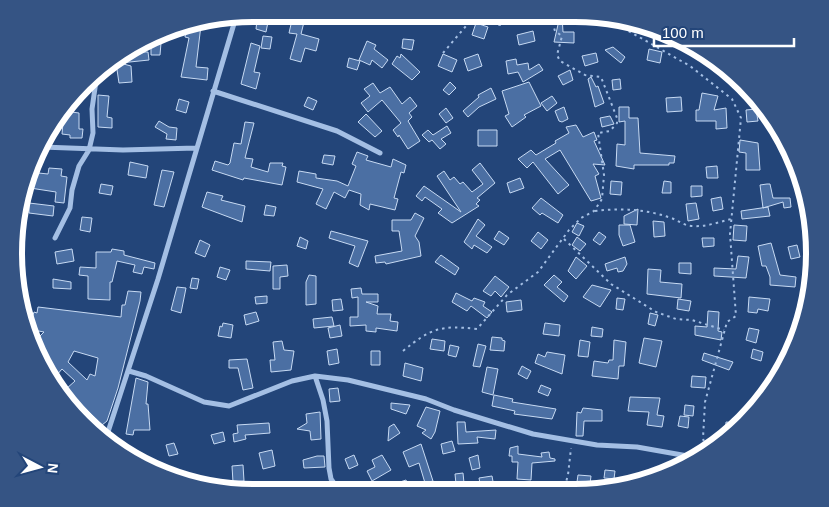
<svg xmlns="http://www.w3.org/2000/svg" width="829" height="507" viewBox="0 0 829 507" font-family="Arial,sans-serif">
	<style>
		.building { fill: #4b6fa3; stroke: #c7daf3; fill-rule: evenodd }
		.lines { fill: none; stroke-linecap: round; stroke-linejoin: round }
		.path { stroke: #a4bfe4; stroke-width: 2; stroke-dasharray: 2.5 4; stroke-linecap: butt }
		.minor { stroke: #a4bfe4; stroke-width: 5 }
		.rim { fill: none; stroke: #fff; stroke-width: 6 }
	</style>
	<rect width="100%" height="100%" fill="#234579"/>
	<!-- building -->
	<path class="building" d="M 460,15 L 472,15 L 467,23 L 459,21 Z
		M 560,16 L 562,16 L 563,32 L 574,32 L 574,43 L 554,42 Z
		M 257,20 L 268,22 L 266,32 L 256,29 Z
		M 292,20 L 304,22 L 301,34 L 319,39 L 316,51 L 305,48 L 301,62 L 290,59 L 297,34 L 289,33 Z
		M 476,23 L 488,27 L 484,39 L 472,35 Z
		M 191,24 L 201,25 L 196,67 L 208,68 L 207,80 L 181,77 L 189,38 L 185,37 L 187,25 Z
		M 647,27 L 658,31 L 655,38 L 644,34 Z
		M 533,31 L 535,41 L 519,45 L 517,35 Z
		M 263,36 L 272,37 L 270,49 L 261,48 Z
		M 403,39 L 414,40 L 412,50 L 402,48 Z
		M 367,41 L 376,45 L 374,49 L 388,60 L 382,68 L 372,60 L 370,65 L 359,60 Z
		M 151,42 L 161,43 L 160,55 L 151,55 Z
		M 251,43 L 260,46 L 254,72 L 260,73 L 256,89 L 241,84 Z
		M 613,47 L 625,57 L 621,63 L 605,50 Z
		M 649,49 L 662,52 L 660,63 L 647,60 Z
		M 128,52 L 148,52 L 149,60 L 120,63 L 131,66 L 132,82 L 119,83 L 116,63 L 107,64 Z
		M 596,53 L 598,62 L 585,66 L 582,56 Z
		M 401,54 L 420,72 L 412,80 L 392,64 L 397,56 L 400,58 Z
		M 443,54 L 457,60 L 452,72 L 438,66 Z
		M 478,54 L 482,66 L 468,71 L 464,59 Z
		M 349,58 L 360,61 L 357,70 L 347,67 Z
		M 516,59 L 517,65 L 528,63 L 529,70 L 539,64 L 543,70 L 523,82 L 518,72 L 508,74 L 506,61 Z
		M710.5 66a5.5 5.5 0 1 1 11 0a5.5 5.5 0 1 1-11 0Z
		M 570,70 L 573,80 L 563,85 L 558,76 Z
		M 591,77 L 596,87 L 598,86 L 604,103 L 595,107 L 588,79 Z
		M 620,79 L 621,89 L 613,90 L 612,80 Z
		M 450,82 L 456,88 L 449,95 L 443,90 Z
		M 529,82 L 541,106 L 524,115 L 526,117 L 512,127 L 505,116 L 509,114 L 502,91 Z
		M 373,83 L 380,93 L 390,87 L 402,104 L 410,97 L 417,106 L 409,113 L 412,117 L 408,121 L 420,141 L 408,149 L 399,135 L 398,137 L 393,130 L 401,123 L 382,100 L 368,112 L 361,103 L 370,96 L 364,89 Z
		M 491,88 L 496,99 L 479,107 L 468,117 L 463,111 L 479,97 L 478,95 Z
		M 702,93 L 718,96 L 714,110 L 726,108 L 727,128 L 716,129 L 716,121 L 696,121 L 696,110 L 699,110 Z
		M 98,95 L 109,96 L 107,117 L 112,118 L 112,128 L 98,127 Z
		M 552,96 L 557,103 L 547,111 L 541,103 Z
		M 308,97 L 317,101 L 313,110 L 304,106 Z
		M 681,97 L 682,111 L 667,112 L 666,98 Z
		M 179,99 L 189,102 L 186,113 L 176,110 Z
		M 564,107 L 568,119 L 562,122 L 559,121 L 555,111 Z
		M 619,107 L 629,107 L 629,118 L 638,118 L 640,153 L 675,156 L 674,163 L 669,163 L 669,165 L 634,165 L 634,169 L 616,166 L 617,144 L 625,145 L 625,121 L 619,122 Z
		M 446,108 L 453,118 L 446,123 L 439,114 Z
		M 756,109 L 758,121 L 747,122 L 746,110 Z
		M 64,111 L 79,113 L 79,129 L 83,129 L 82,138 L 70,138 L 70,135 L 62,134 Z
		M 366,114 L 382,131 L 375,137 L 358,122 Z
		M 610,116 L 614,124 L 602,127 L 600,118 Z
		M 159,121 L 169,127 L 177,128 L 176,140 L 166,139 L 167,134 L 155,127 Z
		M 245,122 L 254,123 L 245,158 L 253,159 L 251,167 L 268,172 L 270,163 L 283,163 L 282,166 L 286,167 L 282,185 L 244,178 L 243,180 L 212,170 L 215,161 L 228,165 L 230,163 L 234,143 L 241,144 Z
		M 576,125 L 583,137 L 594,132 L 597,140 L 594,141 L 605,165 L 593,164 L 599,174 L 595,176 L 601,198 L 591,201 L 560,150 L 545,159 L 569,185 L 558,194 L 533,162 L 527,168 L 518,159 L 531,150 L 536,155 L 556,143 L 555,141 L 569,133 L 566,127 Z
		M 447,126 L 451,133 L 441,139 L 446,144 L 440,149 L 432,140 L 429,142 L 422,135 L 428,130 L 433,135 Z
		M 478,130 L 497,130 L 497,146 L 478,146 Z
		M 740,140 L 758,143 L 760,170 L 746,170 L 746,153 L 739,152 Z
		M 357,152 L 368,156 L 366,160 L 391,167 L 393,159 L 406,165 L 404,173 L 401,172 L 394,198 L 398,199 L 395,210 L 370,204 L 369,210 L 360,205 L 361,194 L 349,190 L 345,198 L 334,192 L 326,209 L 316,204 L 323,189 L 297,182 L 299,171 L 316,174 L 316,178 L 337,181 L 348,186 L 356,166 L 352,164 Z
		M 324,155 L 335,156 L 333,165 L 322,163 Z
		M 130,162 L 148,166 L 146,178 L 128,175 Z
		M 480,163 L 495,183 L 477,198 L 480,200 L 476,204 L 479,206 L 452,223 L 438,213 L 442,209 L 425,197 L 422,201 L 416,196 L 424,186 L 461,212 L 437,176 L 444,171 L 450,180 L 454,177 L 460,184 L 463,182 L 472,192 L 483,184 L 472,170 Z
		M 717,166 L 718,178 L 707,178 L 706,167 Z
		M 49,168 L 62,169 L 61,176 L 67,177 L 64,203 L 55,202 L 56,192 L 30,188 L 30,182 L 26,182 L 29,172 L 48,174 Z
		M 162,170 L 174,172 L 164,207 L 154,205 Z
		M 520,178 L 524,188 L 510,193 L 507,183 Z
		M 611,181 L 622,182 L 621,195 L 610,194 Z
		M 664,181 L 671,182 L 671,193 L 662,193 Z
		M 101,184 L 113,186 L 111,195 L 99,193 Z
		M 767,184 L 770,184 L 773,198 L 790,198 L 791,207 L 784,208 L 783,202 L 763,208 L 760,185 Z
		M 691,186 L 702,186 L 702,196 L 691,197 Z
		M 207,192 L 223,196 L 221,200 L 245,206 L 242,222 L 202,207 Z
		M 721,197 L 723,209 L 713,211 L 711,199 Z
		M 541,198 L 563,215 L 558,223 L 542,213 L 540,215 L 532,208 Z
		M 29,203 L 54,206 L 53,216 L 29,213 Z
		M 696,203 L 699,219 L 688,221 L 686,204 Z
		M 266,205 L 276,207 L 274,216 L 264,215 Z
		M 768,207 L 770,216 L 742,219 L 741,211 Z
		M 638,209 L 637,225 L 624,224 L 624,216 Z
		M 415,213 L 424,218 L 415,236 L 419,242 L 421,256 L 386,264 L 385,262 L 376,263 L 375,256 L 402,251 L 399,231 L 392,231 L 392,220 L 411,220 Z
		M 82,217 L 92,218 L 90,232 L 80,230 Z
		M 478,219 L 485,225 L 476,236 L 492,247 L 487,253 L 474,245 L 472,249 L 464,242 Z
		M 653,221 L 664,222 L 665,236 L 654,237 Z
		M 577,223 L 584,226 L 579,236 L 572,232 Z
		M 619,225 L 630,225 L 635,242 L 623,246 L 619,235 Z
		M 734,225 L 747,226 L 746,241 L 733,240 Z
		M 331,231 L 368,241 L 358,267 L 349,263 L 355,246 L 329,238 Z
		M 499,231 L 509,238 L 504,245 L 494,239 Z
		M 538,232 L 548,240 L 541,249 L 531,241 Z
		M 599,232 L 606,237 L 600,245 L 593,240 Z
		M 300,237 L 308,241 L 306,249 L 297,246 Z
		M 577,237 L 586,244 L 580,251 L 572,245 Z
		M 702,238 L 714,238 L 714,246 L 703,247 Z
		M 200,240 L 210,245 L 205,257 L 195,253 Z
		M 771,243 L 780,275 L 796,277 L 795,287 L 770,285 L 770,277 L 766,266 L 762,266 L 758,246 Z
		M 797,245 L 800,257 L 791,259 L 788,247 Z
		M 72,249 L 74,261 L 57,264 L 55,252 Z
		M 112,249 L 124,251 L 124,255 L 155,263 L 154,269 L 144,267 L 142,274 L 133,272 L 135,265 L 117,261 L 112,282 L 110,282 L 110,300 L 88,299 L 88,276 L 79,275 L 80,267 L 96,268 L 96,252 L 111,252 Z
		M 441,255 L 459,268 L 455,275 L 435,262 Z
		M 738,256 L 749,257 L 746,278 L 714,276 L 714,268 L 736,269 Z
		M 576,257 L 587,266 L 576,279 L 568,271 Z
		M 625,257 L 627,264 L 623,271 L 618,272 L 617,268 L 607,271 L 605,264 Z
		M 246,261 L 271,262 L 270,271 L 246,269 Z
		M 679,263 L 691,263 L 691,274 L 679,273 Z
		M 287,265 L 288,276 L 280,277 L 280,289 L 273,289 L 273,266 Z
		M 220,267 L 230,270 L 226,280 L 217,277 Z
		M 648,269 L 661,270 L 660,282 L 682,284 L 681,298 L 647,294 Z
		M 309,275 L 316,276 L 316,304 L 306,305 L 306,282 Z
		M 554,275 L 562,282 L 557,287 L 568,296 L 564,302 L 544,285 Z
		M 495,276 L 509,287 L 501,297 L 495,291 L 491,296 L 483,291 Z
		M 192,278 L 199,279 L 197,289 L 190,288 Z
		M 53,279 L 71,282 L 71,289 L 53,288 Z
		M 592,285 L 611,290 L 600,307 L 583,297 Z
		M 177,287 L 186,288 L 181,313 L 171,310 Z
		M 361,288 L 362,294 L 378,294 L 378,302 L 366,302 L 378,306 L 377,314 L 391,314 L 390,321 L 398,322 L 397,331 L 376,328 L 376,332 L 366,331 L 366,325 L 350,326 L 350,317 L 358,317 L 358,297 L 352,298 L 351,289 Z
		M 128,291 L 141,292 L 140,301 L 118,388 L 107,421 L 102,425 L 66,389 L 75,381 L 62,369 L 56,376 L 48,368 L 49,366 L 37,352 L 33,343 L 44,332 L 28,329 L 30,318 L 32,318 L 34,312 L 37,313 L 38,307 L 121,317 L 122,305 L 125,305 ZM 74,351 L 98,358 L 95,376 L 90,374 L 87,380 L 68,362 Z
		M 456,293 L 472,301 L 474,298 L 485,302 L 483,306 L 492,312 L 487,318 L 471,306 L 467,311 L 452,302 Z
		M 267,296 L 267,303 L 256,304 L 255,297 Z
		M 749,297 L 770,299 L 768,311 L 758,309 L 757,313 L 748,312 Z
		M 617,298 L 625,299 L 623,310 L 616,309 Z
		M 341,299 L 343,310 L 333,311 L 332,300 Z
		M 678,299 L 691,301 L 689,311 L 677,309 Z
		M 521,300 L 522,310 L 507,312 L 506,302 Z
		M 708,311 L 719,312 L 718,331 L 722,332 L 721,340 L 695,335 L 695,326 L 707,327 Z
		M 256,312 L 259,321 L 246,325 L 244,315 Z
		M 650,313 L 658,315 L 655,326 L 648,324 Z
		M 332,317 L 334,326 L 314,328 L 313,319 Z
		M 223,323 L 233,325 L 231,338 L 218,336 L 220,326 L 222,327 Z
		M 545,323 L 560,325 L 559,336 L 543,334 Z
		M 340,325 L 342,336 L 330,338 L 328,328 Z
		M 592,327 L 603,329 L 602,337 L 591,336 Z
		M 749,328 L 759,330 L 756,343 L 746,340 Z
		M 492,337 L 502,338 L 502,340 L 505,341 L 504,351 L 490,350 Z
		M 644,338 L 662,341 L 656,367 L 639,363 Z
		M 432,339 L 445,341 L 444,351 L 430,349 Z
		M 580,340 L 590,342 L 588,357 L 578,356 Z
		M 614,340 L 626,342 L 624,366 L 619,366 L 618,379 L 592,376 L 594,361 L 608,363 L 609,360 L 613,360 Z
		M 282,341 L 284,350 L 294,351 L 291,370 L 271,372 L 270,360 L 275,360 L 273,342 Z
		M 478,344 L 486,346 L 480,367 L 473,366 Z
		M 450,345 L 459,347 L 456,357 L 448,355 Z
		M 337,349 L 339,363 L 329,365 L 327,351 Z
		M 753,349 L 763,352 L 761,361 L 751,358 Z
		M 371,351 L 380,351 L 380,365 L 371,365 Z
		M 547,352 L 565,355 L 562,374 L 535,363 L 538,354 L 545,357 Z
		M 704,353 L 733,362 L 729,370 L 702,360 Z
		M 247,359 L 253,388 L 243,390 L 238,368 L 229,368 L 229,360 Z
		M 405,363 L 423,368 L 421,381 L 403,376 Z
		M 522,366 L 531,371 L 527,379 L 518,374 Z
		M 487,367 L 498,369 L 493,395 L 482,392 Z
		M 692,376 L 706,377 L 705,388 L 691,387 Z
		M 136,378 L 148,382 L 146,404 L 148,404 L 150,430 L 134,430 L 133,435 L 126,434 Z
		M 541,385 L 551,389 L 548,396 L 538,392 Z
		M 338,388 L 340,401 L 330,402 L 329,389 Z
		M 494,395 L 513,399 L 512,402 L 556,409 L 552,419 L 514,414 L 515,411 L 492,406 Z
		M 630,397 L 660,398 L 657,415 L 664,416 L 662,427 L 647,425 L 649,412 L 628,411 Z
		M 391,403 L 410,405 L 406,414 L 391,409 Z
		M 685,405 L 694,406 L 693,416 L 684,415 Z
		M 426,407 L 440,411 L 435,432 L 431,439 L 422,433 L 426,430 L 417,426 Z
		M 583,408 L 602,410 L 602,421 L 584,421 L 583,436 L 576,436 L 577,412 L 581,413 Z
		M 320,412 L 321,439 L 311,440 L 310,431 L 297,429 L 307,423 L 306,414 Z
		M 680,416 L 689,417 L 688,428 L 678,426 Z
		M 457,422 L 465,422 L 466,432 L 496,430 L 495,439 L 477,437 L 478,443 L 458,444 Z
		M 726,422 L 739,423 L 725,435 Z
		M 269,423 L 270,433 L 245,435 L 246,439 L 234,442 L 233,434 L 238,433 L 237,425 Z
		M 394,424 L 400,433 L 388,441 L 389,427 Z
		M 223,432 L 225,441 L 214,444 L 211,435 Z
		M 452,441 L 455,451 L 443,454 L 441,444 Z
		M 174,443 L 178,454 L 169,456 L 166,445 Z
		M 421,444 L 433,481 L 425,483 L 419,463 L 409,467 L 403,452 Z
		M 518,446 L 518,454 L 542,457 L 541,453 L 549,452 L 550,458 L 555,459 L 555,461 L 532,463 L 531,480 L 517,479 L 518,462 L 512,462 L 512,456 L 509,456 L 510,448 Z
		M 272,450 L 275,466 L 263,469 L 259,453 Z
		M 354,455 L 358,465 L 349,469 L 345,459 Z
		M 382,455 L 391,470 L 372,481 L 367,471 L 375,467 L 372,460 Z
		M 478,455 L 480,468 L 472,470 L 469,458 Z
		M 317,456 L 324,456 L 325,467 L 304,468 L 303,460 Z
		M 243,465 L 244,481 L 233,482 L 232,466 Z
		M 605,470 L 615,471 L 614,479 L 604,478 Z
		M 463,473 L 464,483 L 456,484 L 455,474 Z
		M 578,475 L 591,476 L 590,484 L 577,482 Z
		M 492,476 L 494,487 L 481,489 L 479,478 Z
		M 406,480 L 409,488 L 400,491 L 397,483 Z"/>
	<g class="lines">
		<!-- path -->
		<path class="path" d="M 586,16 L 618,25 L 690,66 L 732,99 L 741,118 L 730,234 L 736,316 L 727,322 L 705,402 L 703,438 L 706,452
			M 443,53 L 472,19 L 500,25 L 519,19 L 545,15
			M 595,211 C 619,208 645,209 668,217 C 677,219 683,226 693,226 C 706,227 719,222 731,219
			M 564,239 L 611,284 L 656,312 L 676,319 L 692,320 L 724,330
			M 403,351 C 431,328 441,325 477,329 L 507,295 L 538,272 L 569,230 L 581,218 L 594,211 L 602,199 L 604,175 L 598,133 L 610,131 L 617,123 L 617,118 L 601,77 L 585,75 L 560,61 L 557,55 L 562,36 L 555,31 L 550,15
			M 564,489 L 600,490
			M 563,493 L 568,475 L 571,448"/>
		<!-- minor -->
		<path class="minor" d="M 213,91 L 337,131 L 380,153
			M 42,147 L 123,150 L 196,148
			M 55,238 L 70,208 L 72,190 L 79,166 L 89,150 L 93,133 L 92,109 L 97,74
			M 129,371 L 146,376 L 204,402 L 229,406 L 292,381 L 315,376 L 348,380 L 426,399 L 454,410 L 533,434 L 597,445 L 637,447 L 699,458
			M 315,376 L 323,400 L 327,421 L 329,468 L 331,479 L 340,492
			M 105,441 L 158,279 L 236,17"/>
	</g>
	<!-- crop -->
	<path d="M0 0H829V507H0ZM253 22H575A231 231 0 0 1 806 253V253A231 231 0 0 1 575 484H253A231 231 0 0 1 22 253V253A231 231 0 0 1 253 22Z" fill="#355484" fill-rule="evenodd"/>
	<path class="rim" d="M253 22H575A231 231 0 0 1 806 253V253A231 231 0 0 1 575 484H253A231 231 0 0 1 22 253V253A231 231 0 0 1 253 22Z"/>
	<!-- north arrow -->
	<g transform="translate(40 467) rotate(96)" stroke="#234579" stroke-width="4" paint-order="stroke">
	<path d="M0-4L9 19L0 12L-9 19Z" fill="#ffffff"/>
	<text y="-8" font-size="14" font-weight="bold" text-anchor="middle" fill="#ffffff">N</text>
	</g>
	<!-- scale -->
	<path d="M654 38v8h140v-8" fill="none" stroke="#ffffff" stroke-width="2.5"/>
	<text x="662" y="38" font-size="15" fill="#ffffff" stroke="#234579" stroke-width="4" paint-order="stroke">100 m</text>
</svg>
